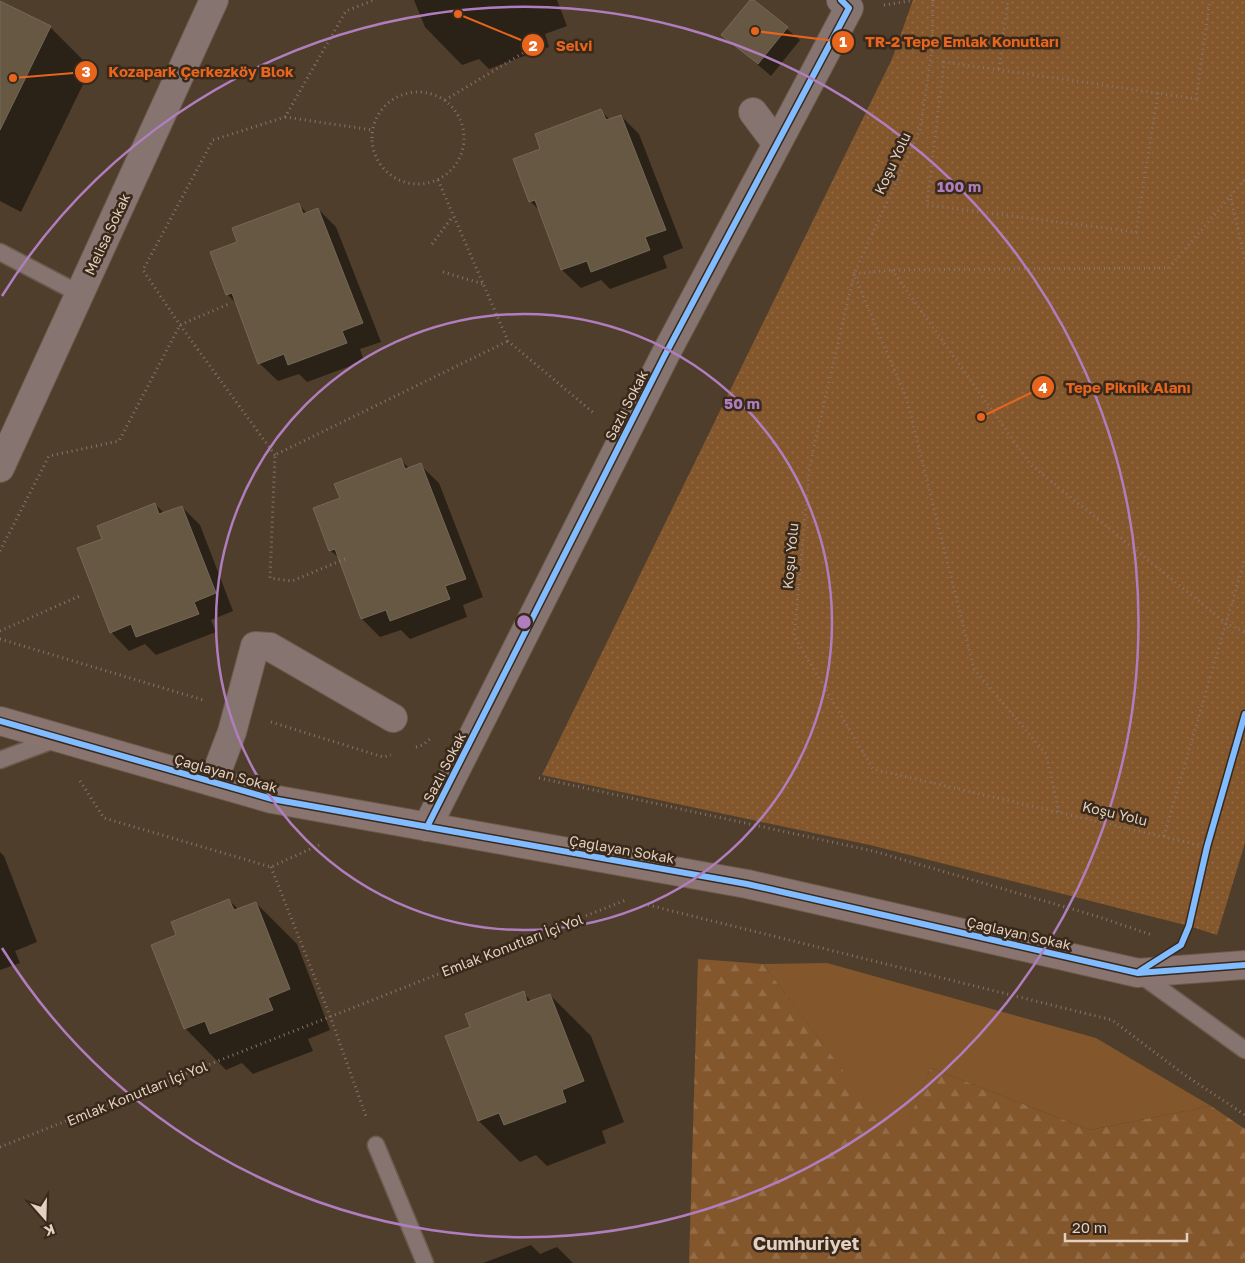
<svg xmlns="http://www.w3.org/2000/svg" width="1245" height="1263" viewBox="0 0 1245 1263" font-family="'Golos Text',sans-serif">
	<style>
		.grass { fill: #83562b }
		.forest { fill: url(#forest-firs) }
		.park { fill: url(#park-dots) }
		.shadow { fill: #0007 }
		.building { fill: #675843; stroke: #756857 }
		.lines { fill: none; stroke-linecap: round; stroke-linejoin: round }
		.lane-casing { stroke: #6b5b4c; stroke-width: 19 }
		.street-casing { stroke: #6b5b4c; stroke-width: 30 }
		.secondary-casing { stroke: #6b5b4c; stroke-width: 30 }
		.path { stroke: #85746e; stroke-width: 3; stroke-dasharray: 1 4; stroke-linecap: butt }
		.lane { stroke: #867470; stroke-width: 16 }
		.street { stroke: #867470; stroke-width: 28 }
		.secondary { stroke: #8a746f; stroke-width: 28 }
		.cycleway-casing { stroke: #38291b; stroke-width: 9 }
		.cycleway { stroke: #80bcff; stroke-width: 6 }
		.ring { fill: none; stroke: #b07ebe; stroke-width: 2.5 }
		.labels { text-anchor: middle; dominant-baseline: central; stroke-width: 5; stroke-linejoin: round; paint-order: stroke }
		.street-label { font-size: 14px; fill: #e4d0be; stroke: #38291b }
		.district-label { font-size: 19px; font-weight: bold; fill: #e4d0be; stroke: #38291b }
		.centre { fill: #b07ebe; stroke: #38291b; stroke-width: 2.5 }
		.ring-label { font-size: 15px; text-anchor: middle; font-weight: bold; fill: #b07ebe; stroke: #38291b; stroke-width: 5; stroke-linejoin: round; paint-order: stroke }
		.leader { fill: none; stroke: #e8651e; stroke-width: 2 }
		.callout-dot { fill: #e8651e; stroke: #38291b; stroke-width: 2 }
		.mark-label { font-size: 15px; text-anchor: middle; font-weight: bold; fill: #fff }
		.callout-label { font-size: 15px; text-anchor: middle; font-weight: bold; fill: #e8651e; stroke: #38291b; stroke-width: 5; stroke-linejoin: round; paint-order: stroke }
	</style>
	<defs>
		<pattern id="forest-firs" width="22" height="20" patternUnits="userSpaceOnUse" patternTransform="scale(1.25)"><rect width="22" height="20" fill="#83562b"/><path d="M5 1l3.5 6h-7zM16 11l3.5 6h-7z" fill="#946d48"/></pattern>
		<pattern id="park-dots" width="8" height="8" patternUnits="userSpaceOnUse" patternTransform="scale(1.25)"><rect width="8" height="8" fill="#83562b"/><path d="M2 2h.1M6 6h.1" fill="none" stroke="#946d48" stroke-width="1.8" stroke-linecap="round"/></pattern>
	</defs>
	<rect width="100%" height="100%" fill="#503e2c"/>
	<!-- grass -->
	<path class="grass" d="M 827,963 L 1096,1038 L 1211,1106 L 1090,1130 L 931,1068 L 898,1145 L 763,964 Z"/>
	<!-- forest -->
	<path class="forest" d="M 698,959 L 763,964 L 898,1144 L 931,1068 L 1090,1130 L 1211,1106 L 1245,1129 L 1245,1263 L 689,1263 Z"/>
	<!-- park -->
	<path class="park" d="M 913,0 L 1245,0 L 1245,843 L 1217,935 L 1189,926 L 870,845 L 542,775 L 892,59 Z"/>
	<!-- shadow -->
	<path class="shadow" d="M 414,0 L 557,0 L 567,26 L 545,34 L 549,47 L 489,69 L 479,59 L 462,65 L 425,27 Z
		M 752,0 L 800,40 L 771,76 L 723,35 Z
		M 0,2 L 50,27 L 91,68 L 21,212 L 0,201 Z
		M 601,111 L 610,120 L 621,116 L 639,134 L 683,248 L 663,256 L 667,268 L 610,289 L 601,280 L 581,288 L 562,270 L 540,211 L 530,201 L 541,149 Z
		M 298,204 L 307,213 L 318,209 L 336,227 L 381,342 L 360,349 L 364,361 L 307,382 L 299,374 L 278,381 L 259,363 L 237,304 L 227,294 L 239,243 Z
		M 401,460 L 410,469 L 420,465 L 439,483 L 483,597 L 463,605 L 467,617 L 410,639 L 401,630 L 380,637 L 362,619 L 341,560 L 330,550 L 342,498 Z
		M 155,504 L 164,513 L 182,507 L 200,525 L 233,611 L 211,620 L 216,632 L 156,655 L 145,644 L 129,651 L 111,632 L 103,540 Z
		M 0,852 L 4,856 L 37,942 L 15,951 L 20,963 L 0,970 Z
		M 229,900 L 239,910 L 256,903 L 297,944 L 330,1030 L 308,1039 L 313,1051 L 253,1074 L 242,1063 L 226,1070 L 185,1028 L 178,936 Z
		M 523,993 L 532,1002 L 550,995 L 591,1036 L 624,1122 L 602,1131 L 606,1143 L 547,1166 L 536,1155 L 520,1162 L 479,1121 L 471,1028 Z
		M 531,1245 L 540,1254 L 557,1247 L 573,1263 L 483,1263 Z"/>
	<!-- building -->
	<path class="building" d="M 750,0 L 754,0 L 788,27 L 758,64 L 721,35 Z
		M 0,1 L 51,26 L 0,130 Z
		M 601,109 L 606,120 L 621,115 L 666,230 L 645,237 L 650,250 L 591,272 L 587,261 L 561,270 L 535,200 L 529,202 L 513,159 L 540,149 L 535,134 Z
		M 299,203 L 303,214 L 318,208 L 363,323 L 342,331 L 347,343 L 288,365 L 284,354 L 258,364 L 232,293 L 226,295 L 210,252 L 237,242 L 232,228 Z
		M 401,458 L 405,469 L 421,463 L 466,579 L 445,586 L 450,599 L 390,621 L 386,610 L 361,619 L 335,549 L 329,551 L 313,508 L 340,498 L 334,484 Z
		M 155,503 L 159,514 L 182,506 L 216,593 L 194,602 L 199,614 L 136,637 L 131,624 L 110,633 L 77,548 L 102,539 L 97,526 Z
		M 229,899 L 234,910 L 256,902 L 290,989 L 268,998 L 273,1010 L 210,1034 L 205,1021 L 184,1029 L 151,945 L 176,935 L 171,922 Z
		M 524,991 L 527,1002 L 550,994 L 584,1081 L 562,1090 L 566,1102 L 504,1125 L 499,1113 L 478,1121 L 445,1036 L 470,1027 L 465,1014 Z"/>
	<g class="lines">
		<defs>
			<path id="lane" d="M 0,252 L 80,294
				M 0,760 L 59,738
				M 1138,973 L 1245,1050
				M 376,1145 L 425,1263"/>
			<path id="street" d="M 753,112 L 777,144
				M 0,468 L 214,0
				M 213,782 L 232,732 L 255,646 L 270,647 L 393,718
				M 427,827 L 665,355 L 849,8 L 841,0"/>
			<path id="secondary" d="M 0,721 L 272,799 L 747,884 L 1138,973 L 1245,965"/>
		</defs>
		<!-- lane casing -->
		<use href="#lane" class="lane-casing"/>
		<!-- street casing -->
		<use href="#street" class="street-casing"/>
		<!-- secondary casing -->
		<use href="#secondary" class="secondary-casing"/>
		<!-- path -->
		<path class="path" d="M 933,0 L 932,49 L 920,130 L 854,274 L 810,464 L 794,636 L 873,769 L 1207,847
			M 884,5 L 915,0
			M 999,69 L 1008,0
			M372 138a46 46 0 1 1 92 0a46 46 0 1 1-92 0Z
			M 1158,93 L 1136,232 L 927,205 L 944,62 C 1028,74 1112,86 1196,99 L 1210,0
			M 445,100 L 523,53
			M 285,117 L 372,130
			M 438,180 L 508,341 L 595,414
			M 1231,199 L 1245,260
			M 432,244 L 453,216
			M 892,270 L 1031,465 L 1227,624 L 1245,632
			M 443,272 L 483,284
			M 275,455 L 180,325 L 143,270 L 213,140 L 285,117 L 346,11 L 374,0
			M 0,551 L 49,456 L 119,441 L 180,325 L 231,303
			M 345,559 L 292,581 L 270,578 L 275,455 L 508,341
			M 0,631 L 82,595
			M 0,639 L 203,700
			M 271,722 L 383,757 L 391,755
			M 416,747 L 423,745 L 430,739
			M 539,778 L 873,851 L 1096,916 L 1152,935
			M 80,781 L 104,818 L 271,867 L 319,845
			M 1059,812 L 1046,754 L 974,669 L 907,400 L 854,274 L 891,270 L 1169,268 L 1245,179
			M 1164,836 L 1245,558
			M 271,867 L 330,1016 L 367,1119
			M 648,905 L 1112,1020 L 1182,1073 L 1245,1115
			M 0,1147 L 626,900"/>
		<!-- lane -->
		<use href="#lane" class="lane"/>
		<!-- street -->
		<use href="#street" class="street"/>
		<!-- secondary -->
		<use href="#secondary" class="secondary"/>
		<defs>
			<path id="cycleway" d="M 0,721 L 272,799 L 747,884 L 1138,973 L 1245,965
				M 427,827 L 665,355 L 849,8 L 841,0
				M 1140,971 L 1181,945 L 1189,926 L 1207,847 L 1245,714"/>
		</defs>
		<!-- cycleway casing -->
		<use href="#cycleway" class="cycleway-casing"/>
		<!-- cycleway -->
		<use href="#cycleway" class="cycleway"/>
	</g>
	<!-- distance rings -->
	<g class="ring">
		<circle cx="524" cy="622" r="308"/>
		<path d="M2 296A615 615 0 1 1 2 948"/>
	</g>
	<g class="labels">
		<!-- street labels -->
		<g class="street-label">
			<text transform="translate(892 163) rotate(-65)">Koşu Yolu</text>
			<text transform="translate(107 234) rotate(-65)">Melisa Sokak</text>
			<text transform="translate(626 405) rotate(-63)">Sazlı Sokak</text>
			<text transform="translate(790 556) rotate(-85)">Koşu Yolu</text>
			<text transform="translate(444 767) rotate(-63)">Sazlı Sokak</text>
			<text transform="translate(226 773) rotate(16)">Çağlayan Sokak</text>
			<text transform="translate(1115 813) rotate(13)">Koşu Yolu</text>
			<text transform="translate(622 849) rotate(10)">Çağlayan Sokak</text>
			<text transform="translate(1019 933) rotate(13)">Çağlayan Sokak</text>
			<text transform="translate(512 945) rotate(-21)">Emlak Konutları İçi Yol</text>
			<text transform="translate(137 1093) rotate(-22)">Emlak Konutları İçi Yol</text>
		</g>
		<!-- district labels -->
		<g class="district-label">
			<text x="806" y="1242">Cumhuriyet</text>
		</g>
	</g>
	<circle cx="524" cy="622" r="8" class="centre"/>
	<g class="ring-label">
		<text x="959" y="192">100 m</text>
		<text x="742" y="409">50 m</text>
	</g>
	<!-- callouts -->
	<path class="leader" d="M755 31L843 42M458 14L533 45M13 78L86 72M981 417L1043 387"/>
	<g class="callout-dot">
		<circle cx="755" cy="31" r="5"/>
		<circle cx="458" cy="14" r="5"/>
		<circle cx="13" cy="78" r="5"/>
		<circle cx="981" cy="417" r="5"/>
		<circle cx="843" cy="42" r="12"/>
		<circle cx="533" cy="45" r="12"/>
		<circle cx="86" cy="72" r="12"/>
		<circle cx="1043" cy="387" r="12"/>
	</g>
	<g class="mark-label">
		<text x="843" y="47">1</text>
		<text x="533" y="51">2</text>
		<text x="86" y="77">3</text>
		<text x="1043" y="393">4</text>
	</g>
	<g class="callout-label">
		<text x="962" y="47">TR-2 Tepe Emlak Konutları</text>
		<text x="574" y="51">Selvi</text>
		<text x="201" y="77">Kozapark Çerkezköy Blok</text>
		<text x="1128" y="393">Tepe Piknik Alanı</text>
	</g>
	<!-- north arrow -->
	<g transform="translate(45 1218) rotate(160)" stroke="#38291b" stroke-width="4" paint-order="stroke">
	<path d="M0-4L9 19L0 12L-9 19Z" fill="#e4d0be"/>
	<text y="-8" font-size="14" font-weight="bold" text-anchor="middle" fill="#e4d0be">K</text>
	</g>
	<!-- scale -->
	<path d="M1065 1233v8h122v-8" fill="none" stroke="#e4d0be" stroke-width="2.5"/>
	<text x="1072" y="1233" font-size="15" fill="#e4d0be" stroke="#38291b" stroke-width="4" paint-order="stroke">20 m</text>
</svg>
